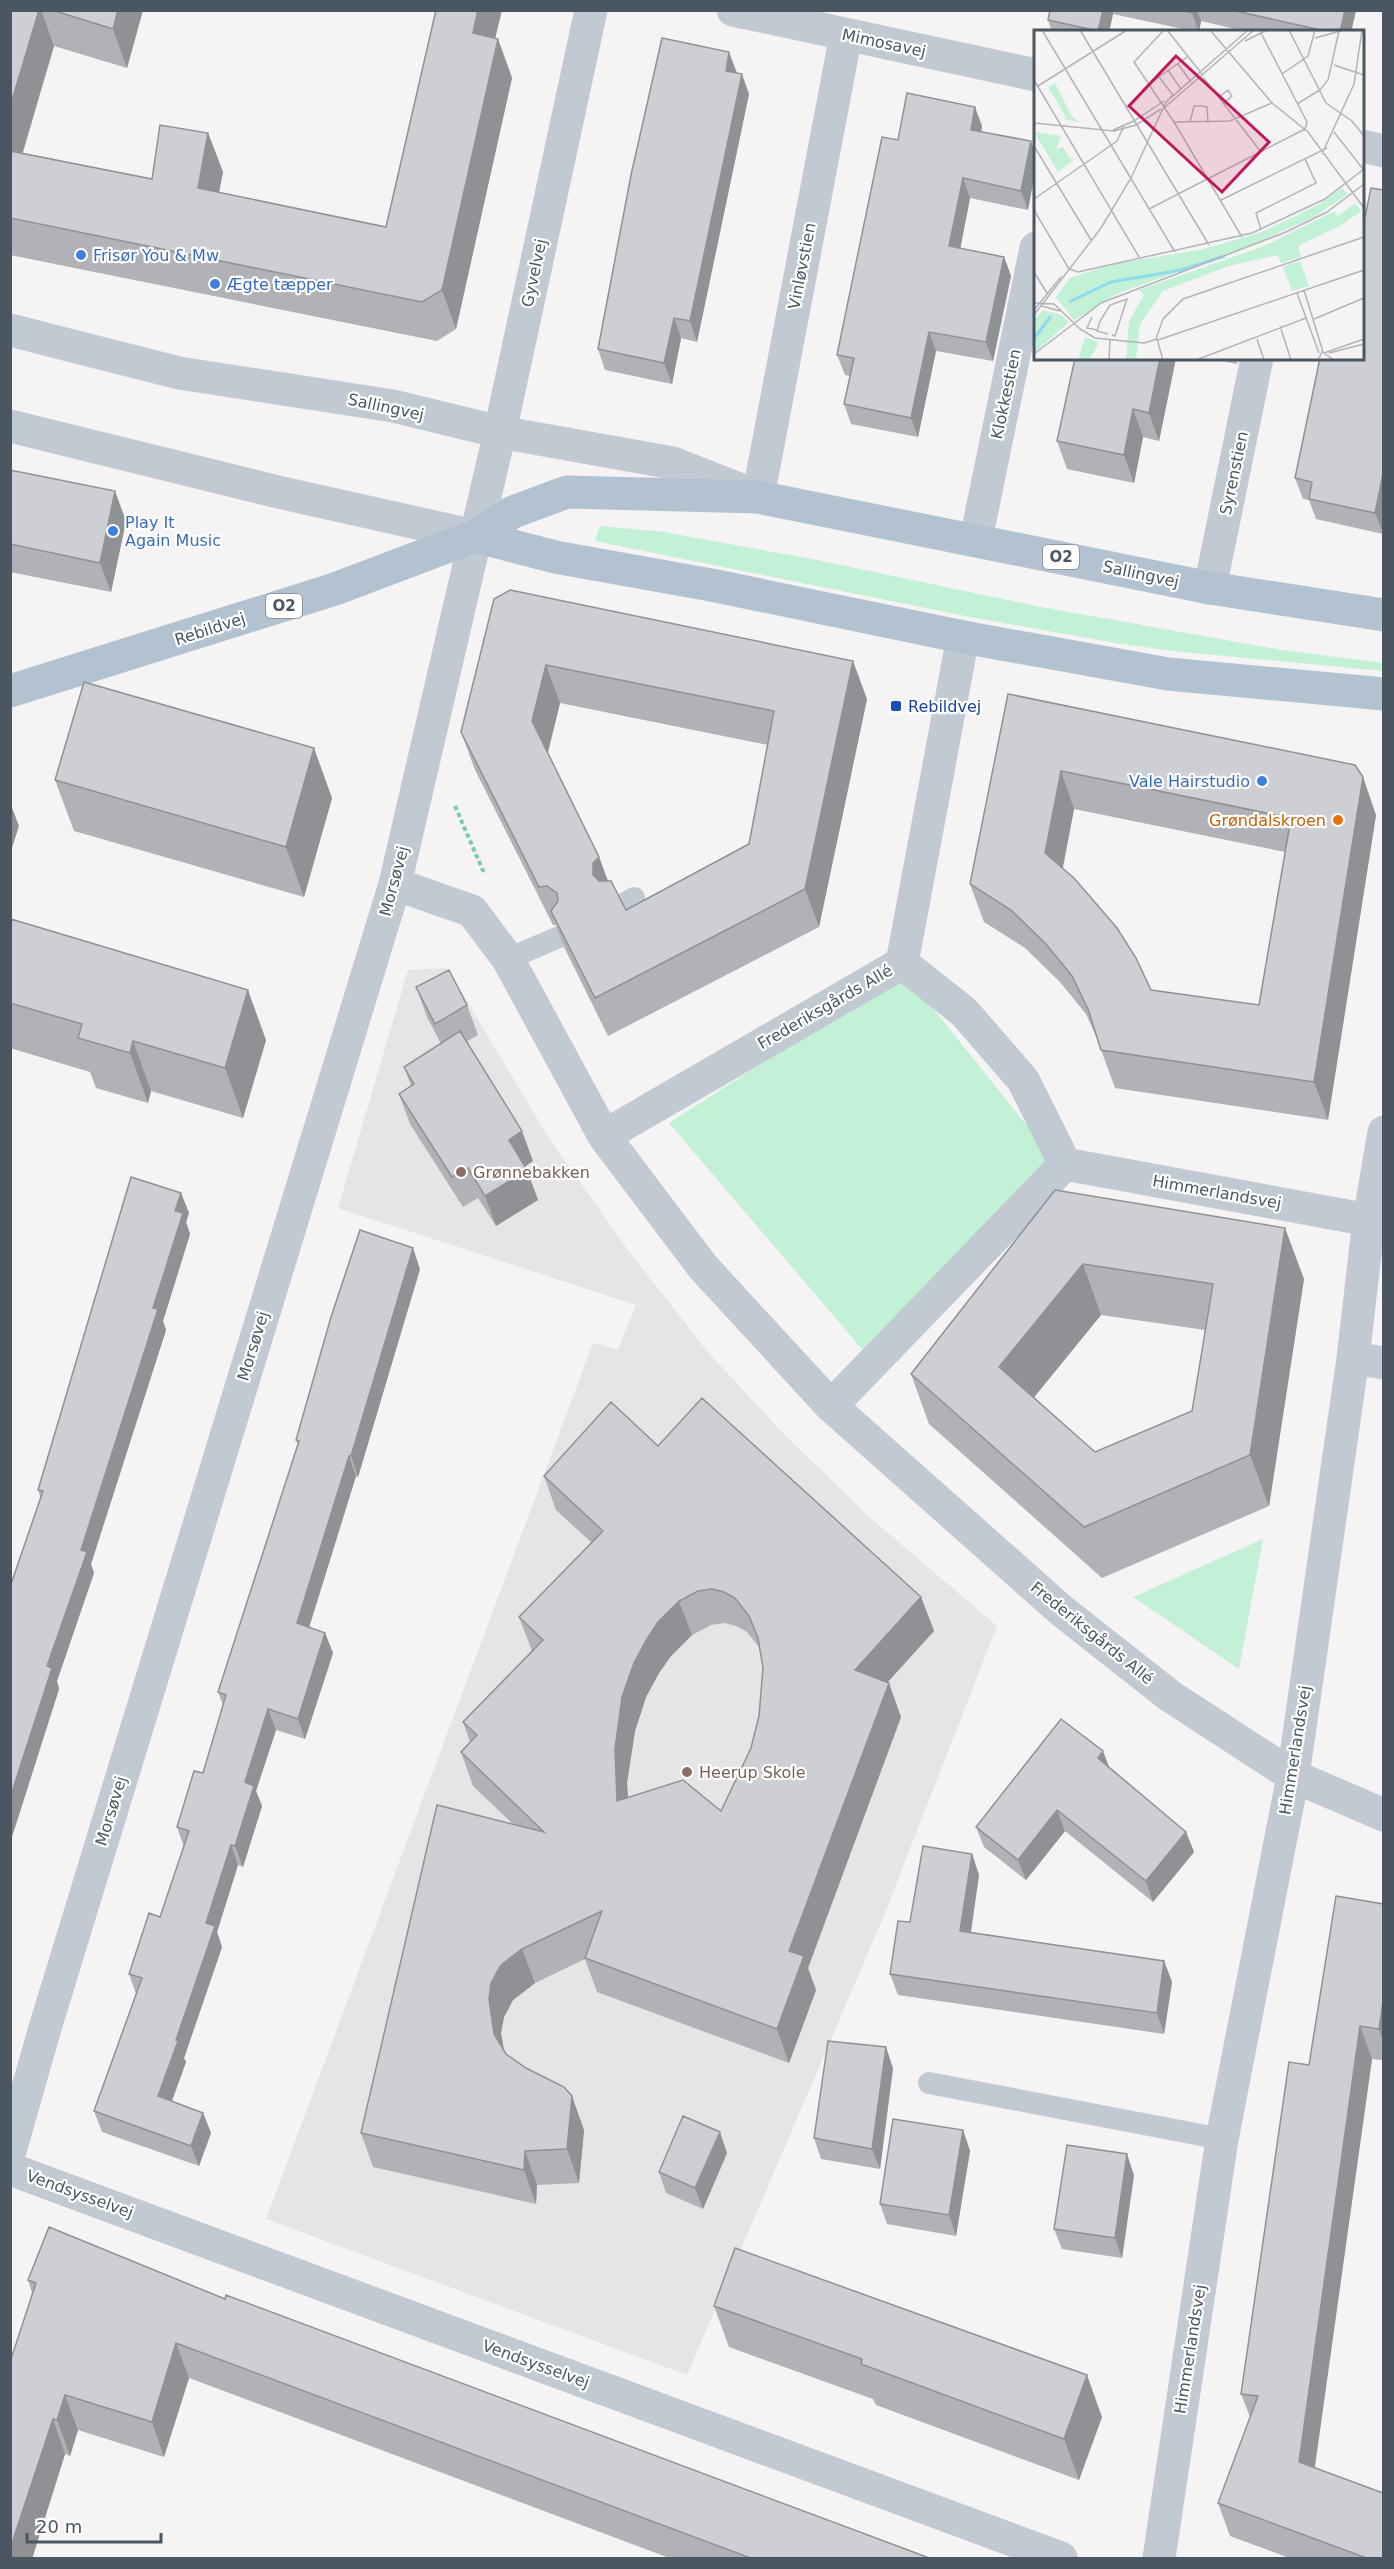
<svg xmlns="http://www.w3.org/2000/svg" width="1394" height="2569" viewBox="0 0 1394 2569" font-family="'DejaVu Sans',sans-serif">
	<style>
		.education { fill: #e6e4e5 }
		.green { fill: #c3f1d5 }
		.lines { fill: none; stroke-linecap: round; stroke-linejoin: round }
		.path { stroke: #7ad0a6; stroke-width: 4; stroke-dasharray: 4.5 3; stroke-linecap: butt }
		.service { stroke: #c1cad2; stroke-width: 22 }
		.minor { stroke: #c1cad2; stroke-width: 33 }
		.tertiary { stroke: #c1cad2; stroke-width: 33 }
		.primary { stroke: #b3c2d1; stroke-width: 33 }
		.wall { fill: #b0b2b7; fill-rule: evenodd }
		.shaded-wall { fill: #909195 }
		.building { fill: #cdcfd5; stroke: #909195; stroke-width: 1.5; fill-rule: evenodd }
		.shop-dot { fill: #3f7fe0; stroke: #fff; stroke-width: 2 }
		.transit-dot { fill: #1a4fb4; stroke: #fff; stroke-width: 2 }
		.food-dot { fill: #e8710a; stroke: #fff; stroke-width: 2 }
		.education-dot { fill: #8d6e63; stroke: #fff; stroke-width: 2 }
		.labels { text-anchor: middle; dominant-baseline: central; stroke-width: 4.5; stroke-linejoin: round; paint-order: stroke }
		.shield { fill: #fff; stroke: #808990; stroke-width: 1.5 }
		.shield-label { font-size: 15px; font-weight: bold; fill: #4a5661 }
		.street-label { font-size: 16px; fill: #4a5661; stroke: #fff }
		.shop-label { font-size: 16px; fill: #366cbe; stroke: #fff; text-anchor: start }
		.transit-label { font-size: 16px; fill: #164399; stroke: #fff; text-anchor: start }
		.food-label { font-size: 16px; fill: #c56008; stroke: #fff; text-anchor: end }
		.education-label { font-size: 16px; fill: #785e54; stroke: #fff; text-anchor: start }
		.inset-river { fill: none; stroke: #90daee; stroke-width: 3 }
		.inset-road { fill: none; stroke: #b1b4b9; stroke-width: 1.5 }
		.view { fill: #c2185b; fill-opacity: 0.15; stroke: #c2185b; stroke-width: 3 }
		.inset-edge { fill: none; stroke: #4a5661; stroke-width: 3 }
	</style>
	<rect width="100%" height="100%" fill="#f5f3f3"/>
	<!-- education -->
	<path class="education" d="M 447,968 L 547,1135 L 627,1249 L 707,1351 L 780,1430 L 867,1515 L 997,1626 L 883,1918 L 687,2375 L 266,2219 L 593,1343 L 618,1350 L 636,1305 L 338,1208 L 408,970 Z"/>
	<!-- green -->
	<path class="green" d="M 600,526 L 664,532 L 817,560 L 1041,607 L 1282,650 L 1383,663 L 1383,671 L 1172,651 L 1116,643 L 975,618 L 595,541 Z
		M 904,972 L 1056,1162 L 862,1349 L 669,1123 Z
		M 1263,1539 L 1239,1669 L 1133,1597 Z"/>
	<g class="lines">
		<!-- path -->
		<path class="path" d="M 455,806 L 484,873"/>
		<!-- service -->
		<path class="service" d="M 619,907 L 634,898
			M 508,959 L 559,937
			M 929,2083 L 1222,2139"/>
		<!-- minor -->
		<path class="minor" d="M 733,10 L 1036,75
			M 1362,146 L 1384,151
			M 758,497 L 846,35
			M 976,539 L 1036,248
			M 1210,588 L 1257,358
			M 395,884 L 472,911 L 508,959 L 604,1136 L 703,1267 L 831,1406 L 1062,1611 L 1170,1696 L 1293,1776 L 1384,1815
			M 902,963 L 963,637
			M 604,1136 L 902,963 L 964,1012 L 1023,1080 L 1065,1164 L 831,1406
			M 1065,1164 L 1369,1220
			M 1353,1358 L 1384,1363
			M 10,2151 L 45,2028 L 395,884 L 500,432 L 591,10
			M 10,2169 L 1061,2558
			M 1159,2558 L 1222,2139 L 1293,1776 L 1353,1358 L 1369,1220 L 1384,1132"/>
		<!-- tertiary -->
		<path class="tertiary" d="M 10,330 L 179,373 L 393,406 L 500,432 L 673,463 L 757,496
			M 10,426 L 278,492 L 475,536"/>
		<!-- primary -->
		<path class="primary" d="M 475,536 L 555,557 L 711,585 L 963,637 L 1168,674 L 1384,694
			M 10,691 L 335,589 L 475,536 L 513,512 L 567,492 L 758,497 L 1210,588 L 1384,615"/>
	</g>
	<!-- wall -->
	<path class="wall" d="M 10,10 L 143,10 L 127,68 L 54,46 L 23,153 L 152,179 L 208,133 L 223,172 L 219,193 L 386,227 L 436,10 L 502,10 L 495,38 L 498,39 L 512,78 L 456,329 L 437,341 L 10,255 Z
		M 1050,10 L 1356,10 L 1351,32 L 1248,32 L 1201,21 L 1199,32 L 1197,32 L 1113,14 L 1109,32 L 1052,32 L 1048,20 Z
		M 737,73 L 749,94 L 697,342 L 681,338 L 672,384 L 605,370 L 598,349 Z
		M 982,126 L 981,132 L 1031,141 L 1028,210 L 970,198 L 960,248 L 1004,257 L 1011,276 L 993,361 L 936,351 L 918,437 L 851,424 L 844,404 L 850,376 L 845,375 L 837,355 L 898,140 Z
		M 1176,358 L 1159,441 L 1143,437 L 1134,483 L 1067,469 L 1057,441 Z
		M 1207,358 L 1238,358 L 1237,364 Z
		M 1320,358 L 1383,534 L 1316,519 L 1309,500 L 1303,499 L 1295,478 Z
		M 10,470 L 126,521 L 111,592 L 10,572 Z
		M 494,599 L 867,699 L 819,927 L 608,1036 L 565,949 L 556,925 L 553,925 L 475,770 L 461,732 ZM 560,703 L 768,745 L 749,844 L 626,910 L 608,881 L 599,857 L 548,753 Z
		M 1008,694 L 1376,815 L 1328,1120 L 1115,1088 L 1096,1036 L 1086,1014 L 1060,982 L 1025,948 L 984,922 L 970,884 ZM 1074,809 L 1285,852 L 1259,1005 L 1151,990 L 1063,868 Z
		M 55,780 L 332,798 L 304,897 L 74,831 Z
		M 10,921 L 266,1040 L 243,1118 L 151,1091 L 148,1103 L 96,1088 L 90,1072 L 10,1048 Z
		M 416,987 L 467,1005 L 478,1035 L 466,1042 L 533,1161 L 525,1166 L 538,1200 L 496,1226 L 478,1198 L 463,1207 L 410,1124 L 399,1094 L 411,1086 L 404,1067 L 441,1044 L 427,1017 Z
		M 1055,1190 L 1304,1279 L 1269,1506 L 1102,1578 L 929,1424 L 911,1374 ZM 1101,1315 L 1205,1330 L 1192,1411 L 1095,1452 L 1034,1397 Z
		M 181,1193 L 189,1213 L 186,1222 L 190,1234 L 163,1321 L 166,1330 L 91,1564 L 94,1573 L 57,1681 L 59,1689 L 10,1843 L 10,1587 L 41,1499 L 38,1490 Z
		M 420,1269 L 358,1477 L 356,1476 L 309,1627 L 325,1633 L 333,1653 L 305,1739 L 276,1730 L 256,1791 L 262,1806 L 243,1867 L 238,1865 L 217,1932 L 222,1947 L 184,2058 L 186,2062 L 172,2101 L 203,2113 L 211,2133 L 199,2166 L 102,2132 L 94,2111 L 136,1994 L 129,1974 L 160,1917 L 184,1847 L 177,1827 L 203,1773 L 223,1705 L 218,1692 L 298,1445 L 296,1440 Z
		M 658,1446 L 921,1597 L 934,1631 L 887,1682 L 901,1717 L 808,1968 L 816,1990 L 789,2063 L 597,1992 L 585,1959 L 535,1983 L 513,2000 L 504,2017 L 501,2033 L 504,2050 L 506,2054 L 584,2130 L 579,2183 L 537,2185 L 536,2204 L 373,2167 L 361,2133 L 513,1824 L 473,1786 L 461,1752 L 470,1742 L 463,1722 L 532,1651 L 519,1617 L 592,1543 L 556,1510 L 544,1476 ZM 724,1623 L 736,1626 L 747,1632 L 759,1647 L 763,1668 L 759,1716 L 751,1748 L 721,1811 L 628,1798 L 627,1783 L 635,1731 L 646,1697 L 659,1673 L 671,1656 L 692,1635 L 711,1625 Z
		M 1109,1768 L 1186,1832 L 1194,1852 L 1153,1902 L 1065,1831 L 1026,1880 L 984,1847 L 976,1827 Z
		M 972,1854 L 979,1875 L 971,1932 L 1164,1961 L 1172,1982 L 1164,2034 L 898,1995 L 890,1974 L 910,1922 Z
		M 1383,1904 L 1383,2060 L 1372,2059 L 1314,2468 L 1383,2559 L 1292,2559 L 1230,2536 L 1218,2503 L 1250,2417 L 1241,2394 Z
		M 893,2068 L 880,2169 L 821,2159 L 814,2138 Z
		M 963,2130 L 970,2151 L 956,2236 L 887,2224 L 880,2204 Z
		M 727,2153 L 703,2209 L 666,2193 L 659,2172 Z
		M 1134,2175 L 1122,2258 L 1062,2249 L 1054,2229 Z
		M 28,2280 L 225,2299 L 932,2559 L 672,2559 L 189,2378 L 164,2457 L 78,2430 L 70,2456 L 65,2454 L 32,2559 L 10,2559 L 32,2293 Z
		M 714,2306 L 1102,2417 L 1079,2480 L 876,2405 L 873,2399 L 729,2347 Z"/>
	<!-- shaded-wall -->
	<path class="shaded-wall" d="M 39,10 L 41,10 L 54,46 L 12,187 L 10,182 L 10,107 Z
		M 118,10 L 143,10 L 127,68 L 113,29 Z
		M 478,10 L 502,10 L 487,72 L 473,33 Z
		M 1103,10 L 1112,10 L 1113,14 L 1109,32 L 1098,31 Z
		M 1192,10 L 1197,10 L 1201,21 L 1199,32 L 1192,13 Z
		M 1345,10 L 1356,10 L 1351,32 L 1340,32 Z
		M 498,39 L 512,78 L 456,329 L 442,290 Z
		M 729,52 L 737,73 L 726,71 Z
		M 742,74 L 749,94 L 697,342 L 690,321 Z
		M 975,107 L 982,126 L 978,149 L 971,130 Z
		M 208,133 L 223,172 L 212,227 L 198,188 Z
		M 1031,141 L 1035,154 L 1035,173 L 1028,210 L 1021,191 Z
		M 963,178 L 970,198 L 957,266 L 949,246 Z
		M 1004,257 L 1011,276 L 993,361 L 986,342 Z
		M 674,318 L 681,338 L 672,384 L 664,363 Z
		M 929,332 L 936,351 L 918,437 L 911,418 Z
		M 1160,358 L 1176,358 L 1159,441 L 1149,413 Z
		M 1133,409 L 1143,437 L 1134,483 L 1124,455 Z
		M 1383,474 L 1383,534 L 1375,513 Z
		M 115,491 L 126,521 L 111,592 L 100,563 Z
		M 853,661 L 867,699 L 819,927 L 805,889 Z
		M 546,665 L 560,703 L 546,759 L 532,721 Z
		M 314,748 L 332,798 L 304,897 L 286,847 Z
		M 1061,771 L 1074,809 L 1058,891 L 1045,853 Z
		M 1363,777 L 1376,815 L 1328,1120 L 1314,1082 Z
		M 11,805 L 19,826 L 10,854 L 10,808 Z
		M 599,857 L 613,895 L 593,875 L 593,863 Z
		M 248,990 L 266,1040 L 243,1118 L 225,1068 Z
		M 133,1041 L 151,1091 L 148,1103 L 130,1053 Z
		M 522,1131 L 533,1161 L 520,1170 L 509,1140 Z
		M 527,1170 L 538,1200 L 496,1226 L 485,1196 Z
		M 181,1193 L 189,1213 L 186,1222 L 190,1234 L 163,1321 L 166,1330 L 91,1564 L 94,1573 L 57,1681 L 59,1689 L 10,1843 L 10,1798 L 47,1666 L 153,1308 L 175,1211 Z
		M 1285,1228 L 1304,1279 L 1269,1506 L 1250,1455 Z
		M 413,1248 L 420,1269 L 358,1477 L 351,1456 Z
		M 1083,1264 L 1101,1315 L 1018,1417 L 999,1367 Z
		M 349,1456 L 356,1476 L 304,1644 L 297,1623 Z
		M 921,1597 L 934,1631 L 867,1705 L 855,1670 Z
		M 679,1601 L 692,1635 L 671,1656 L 659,1673 L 646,1697 L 635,1731 L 627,1783 L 630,1835 L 617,1801 L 615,1749 L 622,1697 L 634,1663 L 647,1639 L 658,1622 Z
		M 325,1633 L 333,1653 L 305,1739 L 298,1719 Z
		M 889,1683 L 901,1717 L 808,1968 L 816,1990 L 789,2063 L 777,2029 L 789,1951 Z
		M 268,1709 L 276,1730 L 256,1791 L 262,1806 L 243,1867 L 235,1846 L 245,1782 Z
		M 1103,1751 L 1111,1772 L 1098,1758 Z
		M 1057,1810 L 1065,1831 L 1026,1880 L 1018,1860 Z
		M 1186,1832 L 1194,1852 L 1153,1902 L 1146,1881 Z
		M 231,1845 L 238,1865 L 217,1932 L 222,1947 L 184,2058 L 186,2062 L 166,2117 L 158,2096 L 176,2040 L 206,1923 Z
		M 972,1854 L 979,1875 L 968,1951 L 960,1931 Z
		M 522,1949 L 535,1983 L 513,2000 L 504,2017 L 501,2033 L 507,2068 L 494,2034 L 489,1999 L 491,1983 L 501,1965 Z
		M 1164,1961 L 1172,1982 L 1164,2034 L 1157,2013 Z
		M 1383,2001 L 1383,2041 L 1379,2029 Z
		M 1360,2026 L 1372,2059 L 1311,2495 L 1299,2462 Z
		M 886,2047 L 893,2068 L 880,2169 L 872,2149 Z
		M 572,2096 L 584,2130 L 579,2183 L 567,2149 Z
		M 203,2113 L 211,2133 L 199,2166 L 191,2146 Z
		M 963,2130 L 970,2151 L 956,2236 L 949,2215 Z
		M 720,2132 L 727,2153 L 703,2209 L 695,2188 Z
		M 525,2151 L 537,2185 L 536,2204 L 524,2170 Z
		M 1127,2154 L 1134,2175 L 1122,2258 L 1115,2238 Z
		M 176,2343 L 189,2378 L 164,2457 L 152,2422 Z
		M 1087,2375 L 1102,2417 L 1079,2480 L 1064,2439 Z
		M 65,2395 L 78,2430 L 70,2456 L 57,2420 Z
		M 53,2419 L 65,2454 L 32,2559 L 10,2559 L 10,2549 Z"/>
	<!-- building -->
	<path class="building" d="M 10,10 L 39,10 L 10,107 Z
		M 52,10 L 118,10 L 113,29 Z
		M 436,10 L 478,10 L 473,33 L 498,39 L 442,290 L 422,302 L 10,218 L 10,151 L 152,179 L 160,125 L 208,133 L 198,188 L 386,227 Z
		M 1050,10 L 1103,10 L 1098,31 L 1048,20 Z
		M 1181,10 L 1192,10 L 1192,13 Z
		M 1231,10 L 1345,10 L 1340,32 L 1330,32 Z
		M 662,38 L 729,52 L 726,71 L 742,74 L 690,321 L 674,318 L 664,363 L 598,349 L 631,175 Z
		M 907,93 L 975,107 L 971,130 L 1031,141 L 1021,191 L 963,178 L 949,246 L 1004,257 L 986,342 L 929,332 L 911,418 L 844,404 L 854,358 L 837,355 L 882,137 L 898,140 Z
		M 1371,188 L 1383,190 L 1383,474 L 1375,513 L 1309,499 L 1312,482 L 1295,478 L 1320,358 L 1362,358 L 1362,231 Z
		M 1075,358 L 1160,358 L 1149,413 L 1133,409 L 1124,455 L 1057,441 Z
		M 10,470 L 115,491 L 100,563 L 10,544 Z
		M 510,590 L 853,661 L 805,889 L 595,998 L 551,911 L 558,901 L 557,893 L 547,886 L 539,887 L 461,732 L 494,599 ZM 546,665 L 774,711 L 749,844 L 626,910 L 611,881 L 599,881 L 593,875 L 593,863 L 599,857 L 532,721 Z
		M 84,682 L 314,748 L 286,847 L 55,780 Z
		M 1008,694 L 1355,765 L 1363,777 L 1314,1082 L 1101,1050 L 1088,1009 L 1072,976 L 1046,944 L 1011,910 L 970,884 ZM 1061,771 L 1291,818 L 1259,1005 L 1151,990 L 1136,958 L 1117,928 L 1074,878 L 1045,853 Z
		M 11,919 L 248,990 L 225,1068 L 133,1041 L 130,1053 L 78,1038 L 82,1024 L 10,1003 Z
		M 449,970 L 467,1005 L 435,1024 L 416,987 Z
		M 460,1031 L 522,1131 L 509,1140 L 527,1170 L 485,1196 L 468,1168 L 452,1177 L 399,1094 L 414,1084 L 404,1067 Z
		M 131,1177 L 181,1193 L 175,1211 L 183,1213 L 153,1308 L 158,1309 L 81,1550 L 87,1552 L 47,1666 L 52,1668 L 10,1798 L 10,1587 L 43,1491 L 38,1490 Z
		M 1055,1190 L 1285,1228 L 1250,1455 L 1084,1527 L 911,1374 ZM 1083,1264 L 1213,1284 L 1192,1411 L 1095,1452 L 999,1367 Z
		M 360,1230 L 413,1248 L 351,1456 L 349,1456 L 297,1623 L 325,1633 L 298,1719 L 268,1709 L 245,1782 L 254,1786 L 235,1846 L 231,1845 L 206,1923 L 215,1926 L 176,2040 L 178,2041 L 158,2096 L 203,2113 L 191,2146 L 94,2111 L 142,1978 L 129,1974 L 149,1913 L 160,1917 L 189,1831 L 177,1827 L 194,1771 L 203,1773 L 226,1695 L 218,1692 L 299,1441 L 296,1440 L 331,1317 Z
		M 702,1398 L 921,1597 L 855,1670 L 889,1683 L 789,1951 L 804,1956 L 777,2029 L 585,1958 L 602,1911 L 522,1949 L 501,1965 L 491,1983 L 489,1999 L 494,2034 L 506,2054 L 526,2068 L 564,2087 L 572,2096 L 567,2149 L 525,2151 L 524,2170 L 361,2133 L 437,1805 L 544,1832 L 461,1752 L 477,1735 L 463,1722 L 543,1640 L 519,1617 L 603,1531 L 544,1476 L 611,1402 L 658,1446 ZM 712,1589 L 724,1592 L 735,1598 L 749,1616 L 758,1638 L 763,1668 L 759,1716 L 751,1748 L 721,1811 L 683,1780 L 617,1801 L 615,1749 L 622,1697 L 634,1663 L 647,1639 L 658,1622 L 679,1601 L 698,1591 Z
		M 1061,1719 L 1103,1751 L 1098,1758 L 1186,1832 L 1146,1881 L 1057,1810 L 1018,1860 L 976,1827 Z
		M 923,1846 L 972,1854 L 960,1931 L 1164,1961 L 1157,2013 L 890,1974 L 898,1921 L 910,1922 Z
		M 1336,1896 L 1383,1904 L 1383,2001 L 1379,2029 L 1360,2026 L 1299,2462 L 1383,2493 L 1383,2559 L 1369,2559 L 1218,2503 L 1258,2396 L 1241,2394 L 1289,2062 L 1309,2065 Z
		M 828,2041 L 886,2047 L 872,2149 L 814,2138 Z
		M 683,2116 L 720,2132 L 695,2188 L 659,2172 Z
		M 893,2119 L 963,2130 L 949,2215 L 880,2204 Z
		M 1067,2145 L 1127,2154 L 1115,2238 L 1054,2229 Z
		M 49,2227 L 225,2299 L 226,2295 L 932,2559 L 753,2559 L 176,2343 L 152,2422 L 65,2395 L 57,2420 L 53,2419 L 10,2549 L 10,2362 L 36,2283 L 28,2280 Z
		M 735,2248 L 1087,2375 L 1064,2439 L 861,2364 L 862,2359 L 714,2306 Z"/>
	<!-- markers -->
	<g class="shop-dot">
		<circle cx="81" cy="255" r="6"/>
		<circle cx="215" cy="284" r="6"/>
		<circle cx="113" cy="531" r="6"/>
		<circle cx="1262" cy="781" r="6"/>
	</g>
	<rect class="transit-dot" x="890" y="700" width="12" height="12" rx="3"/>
	<circle class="food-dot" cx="1338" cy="820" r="6"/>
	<g class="education-dot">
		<circle cx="461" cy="1172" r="6"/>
		<circle cx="687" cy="1772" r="6"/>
	</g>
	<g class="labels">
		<!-- shield labels -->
		<g class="shield">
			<rect x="1043" y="545" width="36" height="24" rx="4.5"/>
			<rect x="266" y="594" width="36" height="24" rx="4.5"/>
		</g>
		<g class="shield-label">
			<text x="1061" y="557">O2</text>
			<text x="284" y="606">O2</text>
		</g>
		<!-- street labels -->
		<g class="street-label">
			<text transform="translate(884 43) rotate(12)">Mimosavej</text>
			<text transform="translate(802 266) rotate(-79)">Vinløvstien</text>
			<text transform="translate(534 273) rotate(-78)">Gyvelvej</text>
			<text transform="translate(1006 394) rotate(-78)">Klokkestien</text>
			<text transform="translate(386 407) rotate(12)">Sallingvej</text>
			<text transform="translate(1234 473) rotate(-78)">Syrenstien</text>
			<text transform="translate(1141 574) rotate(12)">Sallingvej</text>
			<text transform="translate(210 629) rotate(-18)">Rebildvej</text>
			<text transform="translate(394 881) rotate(-75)">Morsøvej</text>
			<text transform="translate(825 1007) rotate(-30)">Frederiksgårds Allé</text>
			<text transform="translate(1217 1192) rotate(10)">Himmerlandsvej</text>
			<text transform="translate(253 1346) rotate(-73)">Morsøvej</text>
			<text transform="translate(1092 1633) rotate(39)">Frederiksgårds Allé</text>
			<text transform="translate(1295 1750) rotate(-81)">Himmerlandsvej</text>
			<text transform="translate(111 1811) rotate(-73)">Morsøvej</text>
			<text transform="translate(80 2194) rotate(20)">Vendsysselvej</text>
			<text transform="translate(1190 2349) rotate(-81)">Himmerlandsvej</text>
			<text transform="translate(536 2364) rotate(20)">Vendsysselvej</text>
		</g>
		<!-- shop labels -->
		<g class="shop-label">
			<text x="93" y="255">Frisør You &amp; Mw</text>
			<text x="227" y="284">Ægte tæpper</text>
			<text x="125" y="522">Play It<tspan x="125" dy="18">Again Music</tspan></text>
			<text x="1250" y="781" text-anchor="end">Vale Hairstudio</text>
		</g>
		<!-- transit labels -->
		<g class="transit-label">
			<text x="908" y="706">Rebildvej</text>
		</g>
		<!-- food labels -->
		<g class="food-label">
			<text x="1326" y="820">Grøndalskroen</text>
		</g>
		<!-- education labels -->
		<g class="education-label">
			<text x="473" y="1172">Grønnebakken</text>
			<text x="699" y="1772">Heerup Skole</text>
		</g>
	</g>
	<!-- overview -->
	<g transform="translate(1034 30)">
		<rect width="330" height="330" fill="#f5f3f3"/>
		<path d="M 21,53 L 37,85 L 45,92 L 30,89 L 32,87 L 14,57 ZM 0,102 L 27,106 L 22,120 L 29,117 L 36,129 L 41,129 L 24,142 ZM 308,158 L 314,164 L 280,187 L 220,214 L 85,263 L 40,290 L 22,267 L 36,248 L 75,235 L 170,219 L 228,202 L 286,174 ZM 321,173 L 327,181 L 308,195 L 264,216 L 267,227 L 247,233 L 244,225 L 195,236 L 129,261 L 106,294 L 102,330 L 92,330 L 95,291 L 110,265 L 105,260 L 230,216 L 301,181 L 304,186 ZM 266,231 L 275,256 L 258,261 L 249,237 ZM 9,280 L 27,285 L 35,292 L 0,323 L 0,290 ZM 51,307 L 64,312 L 62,319 L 54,330 L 44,330 Z" fill="#c3f1d5"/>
		<path class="inset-river" d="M 35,272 L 77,252 L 147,240 L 191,226M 0,309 L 17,286"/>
		<path class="inset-road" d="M 8,0 L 141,222M 46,0 L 175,215M 130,0 L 100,32 L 140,92 L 208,207M 133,0 L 168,44M 176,0 L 238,73 L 274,102 L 330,178M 255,0 L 292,73 L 318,91 L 330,106M 227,3 L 273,92 L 271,99M 281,8 L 310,0M 211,11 L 233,0M 144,34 L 157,52M 300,35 L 330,45M 134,40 L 147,59M 248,44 L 274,26 L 281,0M 125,47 L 139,65 L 136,67M 169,47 L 227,122M 0,50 L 105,227M 115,54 L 153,27M 4,56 L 93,0M 185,67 L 194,60 L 198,66 L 190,73M 263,74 L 286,60 L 294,50 L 305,1M 131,77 L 220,0M 140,92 L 196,91 L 238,73M 156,92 L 160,76 L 169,76 L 173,77 L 174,93M 0,93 L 80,101 L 102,95 L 127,79M 79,100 L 100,91 L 130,71M 300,102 L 329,139M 0,116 L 57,210M 288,124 L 320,54 L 328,0M 0,169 L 83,111 L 90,96M 187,170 L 293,118M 115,179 L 271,99M 0,180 L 35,239 L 44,242 L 218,203 L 291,169 L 330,139M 227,200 L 222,183 L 282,153 L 271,129M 0,242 L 13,263M 270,260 L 289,322M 263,263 L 285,323M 0,273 L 20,274 L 46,299 L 61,308 L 110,313 L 123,309 L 129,330M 8,276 L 26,281M 0,280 L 27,247M 0,285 L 67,198 L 97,148 L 132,72 L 214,0M 58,287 L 53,298 L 63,300M 280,289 L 330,268M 246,296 L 257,330M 74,304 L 63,301 L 66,291 L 76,275 L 93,269 L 81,306 L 78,305M 122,309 L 129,289 L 149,269 L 330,207M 223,309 L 230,330M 124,310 L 330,240M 290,323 L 330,309M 295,323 L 330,314M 0,324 L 67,273 L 252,202 L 293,182 L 330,154M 285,328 L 288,322 L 300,330M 75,330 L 76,310M 162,330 L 272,288"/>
		<path class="view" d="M 142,26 L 235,112 L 188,162 L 95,76 Z"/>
		<rect width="330" height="330" class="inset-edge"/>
	</g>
	<!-- border -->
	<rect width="1394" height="2569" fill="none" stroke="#4a5661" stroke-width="24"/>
	<!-- scale -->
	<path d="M27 2533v9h134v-9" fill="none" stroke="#4a5661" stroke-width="3"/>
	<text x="36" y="2533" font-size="18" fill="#4a5661" stroke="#ffffff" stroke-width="4.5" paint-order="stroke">20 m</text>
</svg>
